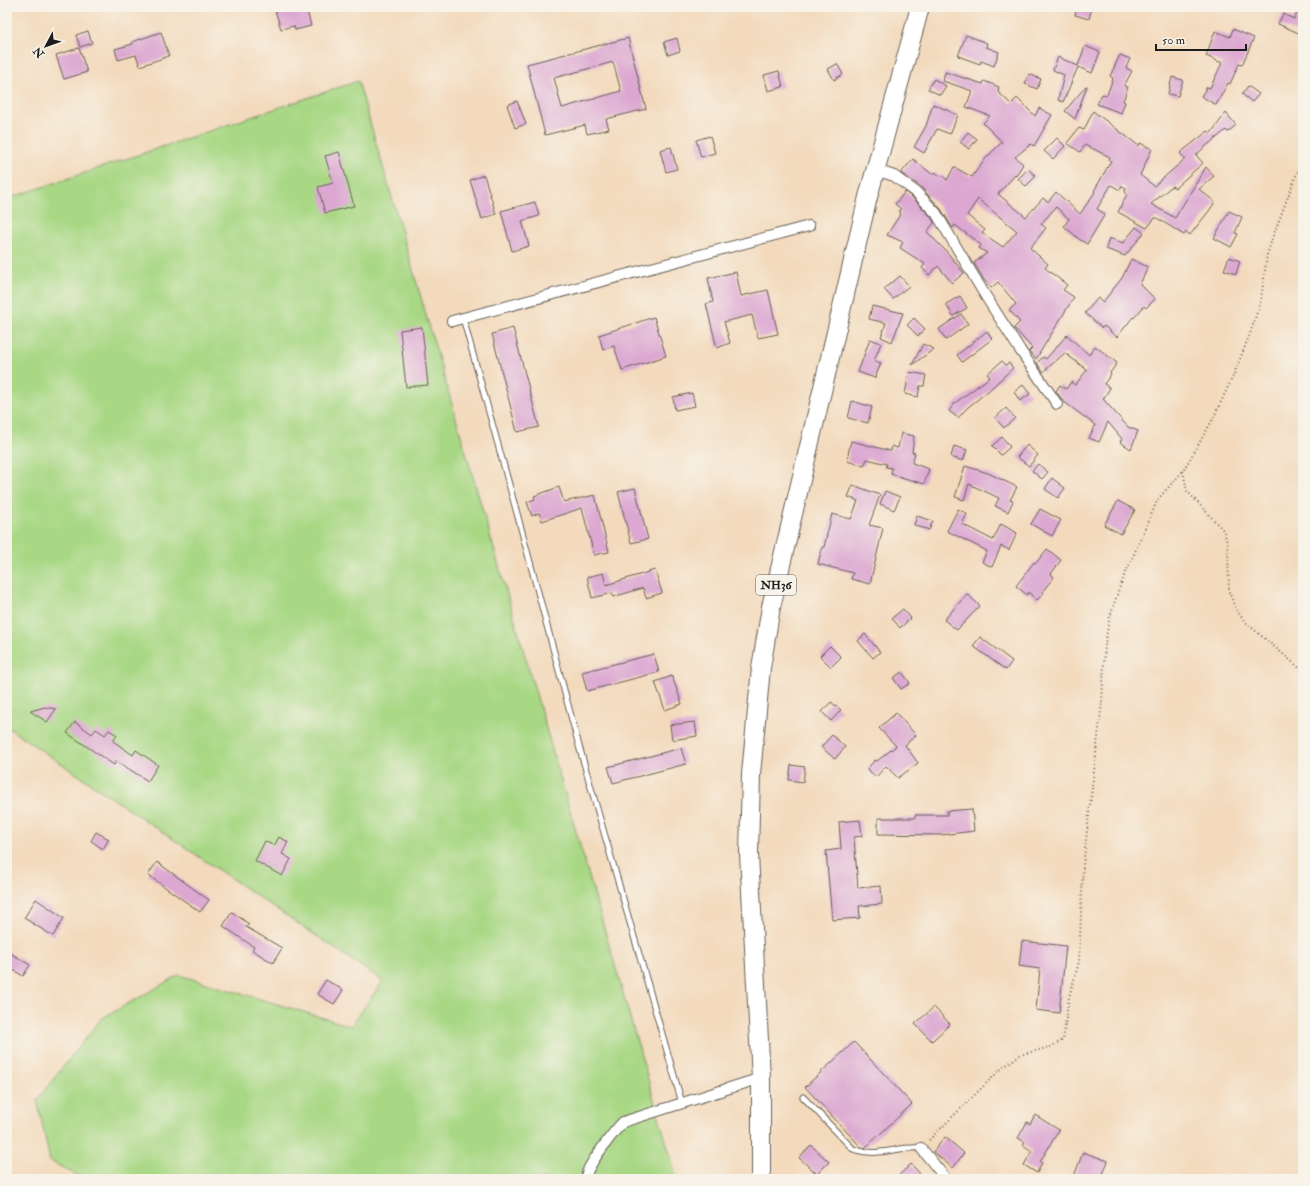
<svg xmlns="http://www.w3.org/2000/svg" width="1310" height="1186" viewBox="0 0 1310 1186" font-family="'IM FELL Double Pica',serif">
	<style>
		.green { fill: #a9d885; stroke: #627a50 }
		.building { fill: #dca8d2; fill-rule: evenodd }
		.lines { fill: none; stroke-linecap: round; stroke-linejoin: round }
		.lane-casing { stroke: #675e54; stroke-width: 7 }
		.street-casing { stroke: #675e54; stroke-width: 12 }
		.highway-casing { stroke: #675e54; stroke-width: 20 }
		.path { stroke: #675e54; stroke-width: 2; stroke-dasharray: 1 3; stroke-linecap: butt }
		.lane { stroke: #fff; stroke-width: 5 }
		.street { stroke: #fff; stroke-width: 10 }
		.highway { stroke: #fff; stroke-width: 18 }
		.labels { text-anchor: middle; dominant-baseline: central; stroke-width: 4; stroke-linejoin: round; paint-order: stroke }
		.shield { fill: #f7f3e8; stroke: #5e5c59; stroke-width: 1 }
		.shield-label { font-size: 12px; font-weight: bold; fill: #1c1c1c }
	</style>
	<rect width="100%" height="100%" fill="#f7f3e8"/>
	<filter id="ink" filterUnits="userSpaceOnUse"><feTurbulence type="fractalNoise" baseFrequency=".025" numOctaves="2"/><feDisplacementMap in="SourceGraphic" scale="8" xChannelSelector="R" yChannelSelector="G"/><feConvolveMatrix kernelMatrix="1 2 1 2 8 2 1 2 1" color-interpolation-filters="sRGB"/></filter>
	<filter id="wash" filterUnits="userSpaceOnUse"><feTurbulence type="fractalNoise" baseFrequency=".012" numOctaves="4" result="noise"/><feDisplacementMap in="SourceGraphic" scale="16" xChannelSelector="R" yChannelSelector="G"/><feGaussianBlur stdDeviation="0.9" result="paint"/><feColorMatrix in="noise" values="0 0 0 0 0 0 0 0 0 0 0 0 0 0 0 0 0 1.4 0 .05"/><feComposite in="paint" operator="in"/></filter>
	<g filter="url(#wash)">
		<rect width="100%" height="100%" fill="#f3dabd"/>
		<!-- green -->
		<path class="green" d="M 358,81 L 677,1179 L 84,1179 L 50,1161 L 37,1100 L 101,1019 L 179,975 L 351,1026 L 383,981 L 7,727 L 7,199 Z"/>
		<g id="blocks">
			<!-- building -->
			<path class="building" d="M 274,7 L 306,7 L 311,26 L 295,30 L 294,26 L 281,29 Z
				M 1077,7 L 1092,7 L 1089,19 L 1075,15 Z
				M 1300,7 L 1303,7 L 1303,35 L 1278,24 L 1283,14 L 1294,19 Z
				M 1233,29 L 1254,38 L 1242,65 L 1239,64 L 1230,84 L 1228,83 L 1216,105 L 1201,96 L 1207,87 L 1210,88 L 1222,63 L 1206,56 L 1215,31 L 1230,37 Z
				M 88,31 L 92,43 L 80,47 L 76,35 Z
				M 161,32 L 169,56 L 140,66 L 136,55 L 118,60 L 115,49 L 133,44 L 132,42 Z
				M 966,35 L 987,43 L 986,47 L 999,52 L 994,66 L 981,61 L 980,64 L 958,56 Z
				M 628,38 L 646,109 L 606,119 L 609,129 L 587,134 L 585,125 L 545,135 L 527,64 ZM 613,62 L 621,91 L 562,108 L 554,78 Z
				M 677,38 L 680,51 L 668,55 L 664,42 Z
				M 1085,46 L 1100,52 L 1092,73 L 1078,67 L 1063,102 L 1058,100 L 1064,75 L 1053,70 L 1058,57 L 1078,66 Z
				M 79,48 L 87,72 L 64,79 L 56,55 Z
				M 1120,55 L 1130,59 L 1126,68 L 1132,71 L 1124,86 L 1128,87 L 1123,101 L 1125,102 L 1121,113 L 1097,104 L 1102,94 L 1107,95 L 1113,78 L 1110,76 Z
				M 837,64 L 843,74 L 834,80 L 828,69 Z
				M 779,71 L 783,87 L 768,91 L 764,75 Z
				M 945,72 L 983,84 L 984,81 L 999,87 L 998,92 L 1011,104 L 1017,98 L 1035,116 L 1039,108 L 1052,115 L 1034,146 L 1031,144 L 1015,157 L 1023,164 L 1016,176 L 1015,175 L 998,194 L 1026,217 L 1043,198 L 1048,202 L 1056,192 L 1080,214 L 1095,192 L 1094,191 L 1111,161 L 1109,160 L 1110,157 L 1085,145 L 1080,152 L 1067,143 L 1079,128 L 1084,130 L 1093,111 L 1139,146 L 1140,143 L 1152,149 L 1140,175 L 1154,186 L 1185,159 L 1180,153 L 1208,131 L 1211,133 L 1226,113 L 1236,125 L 1228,132 L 1226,130 L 1205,147 L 1196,155 L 1203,163 L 1175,188 L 1172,186 L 1151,204 L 1175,218 L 1206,167 L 1214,176 L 1199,189 L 1215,202 L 1209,211 L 1190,235 L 1186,232 L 1184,235 L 1157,218 L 1155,218 L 1147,228 L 1118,212 L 1127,194 L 1125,192 L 1126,188 L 1122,186 L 1120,190 L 1111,185 L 1097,209 L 1105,214 L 1087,244 L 1079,239 L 1064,226 L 1069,219 L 1056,207 L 1041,224 L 1046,228 L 1030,248 L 1048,264 L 1045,268 L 1067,285 L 1063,290 L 1074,297 L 1036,359 L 1029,351 L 1032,348 L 1014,328 L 1020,322 L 1009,310 L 1016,304 L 998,282 L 991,288 L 984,280 L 974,263 L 987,253 L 979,248 L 981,245 L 955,225 L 953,228 L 952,227 L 941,209 L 921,187 L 901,173 L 913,159 L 933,175 L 935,172 L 940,176 L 942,175 L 947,180 L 954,167 L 972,177 L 984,160 L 1002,142 L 983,123 L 990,116 L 966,107 L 972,91 L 943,81 ZM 978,199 L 1017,231 L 1003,247 L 982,233 L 985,230 L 967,215 Z
				M 1029,74 L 1041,79 L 1037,89 L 1025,84 Z
				M 1172,77 L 1183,80 L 1178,96 L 1168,94 Z
				M 934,79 L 946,86 L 940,95 L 928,89 Z
				M 1086,86 L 1087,86 L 1075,119 L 1065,111 Z
				M 1248,86 L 1259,94 L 1252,102 L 1242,94 Z
				M 517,101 L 526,124 L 515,128 L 507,105 Z
				M 933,104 L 958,115 L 950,134 L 937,129 L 924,153 L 914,147 L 926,126 Z
				M 968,132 L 977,139 L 969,149 L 960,142 Z
				M 710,136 L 715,153 L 701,157 L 696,140 Z
				M 1057,138 L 1065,146 L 1053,159 L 1044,151 Z
				M 671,147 L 677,169 L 666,172 L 660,150 Z
				M 339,152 L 354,206 L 325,213 L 318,187 L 333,183 L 325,156 Z
				M 1028,169 L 1036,176 L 1026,186 L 1018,179 Z
				M 484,175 L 496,214 L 482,219 L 470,180 Z
				M 905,192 L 912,197 L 931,217 L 934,223 L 927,232 L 946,251 L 964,273 L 952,283 L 938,266 L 929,275 L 922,268 L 925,264 L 900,248 L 903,242 L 887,235 L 901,213 L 899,211 L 901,209 L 895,204 Z
				M 535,202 L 539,216 L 522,221 L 529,246 L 512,251 L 501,211 Z
				M 1229,211 L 1242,217 L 1235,233 L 1238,234 L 1231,247 L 1214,238 Z
				M 1136,227 L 1144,233 L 1125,256 L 1106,249 L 1109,238 L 1123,243 Z
				M 1229,257 L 1240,261 L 1236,274 L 1224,270 Z
				M 1131,259 L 1148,267 L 1140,284 L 1155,299 L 1146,308 L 1144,306 L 1134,318 L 1133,317 L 1117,337 L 1104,326 L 1102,328 L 1085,313 L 1098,298 L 1103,302 L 1122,278 Z
				M 736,272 L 741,296 L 768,290 L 778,334 L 758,338 L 752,315 L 724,322 L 730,343 L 717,348 L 706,304 L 713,302 L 708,278 Z
				M 900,276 L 909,286 L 893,299 L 884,289 Z
				M 960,296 L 967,308 L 953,316 L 946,304 Z
				M 872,306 L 903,313 L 892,342 L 881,337 L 886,323 L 869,319 Z
				M 961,314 L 968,324 L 946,340 L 939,329 Z
				M 654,317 L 666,356 L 622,370 L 614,346 L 603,350 L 599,335 Z
				M 914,318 L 925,329 L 918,336 L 907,325 Z
				M 422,327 L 428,385 L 406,387 L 400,330 Z
				M 513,328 L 539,427 L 517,432 L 492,334 Z
				M 987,331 L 992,339 L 962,362 L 957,355 Z
				M 1067,335 L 1089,355 L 1095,346 L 1117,363 L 1110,373 L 1111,374 L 1104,384 L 1110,388 L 1103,399 L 1128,427 L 1138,431 L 1131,449 L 1120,442 L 1122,439 L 1108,422 L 1099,442 L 1089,438 L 1095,425 L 1063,401 L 1056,391 L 1060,385 L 1066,389 L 1071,382 L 1075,385 L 1087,370 L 1065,353 L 1043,372 L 1037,363 L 1043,357 L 1046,359 Z
				M 870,339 L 881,343 L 874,361 L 881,363 L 875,378 L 858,372 Z
				M 923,344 L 934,349 L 912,365 Z
				M 1002,361 L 1006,365 L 1009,363 L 1013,368 L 987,392 L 967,408 L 958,418 L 949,411 L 955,403 L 990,377 L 987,374 Z
				M 909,372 L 926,375 L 924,386 L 920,386 L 918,397 L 905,394 Z
				M 1023,385 L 1030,394 L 1020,401 L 1014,392 Z
				M 692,393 L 695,406 L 675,410 L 673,397 Z
				M 852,401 L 872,407 L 868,423 L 848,418 Z
				M 1006,408 L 1015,418 L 1004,428 L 995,418 Z
				M 901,433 L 914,436 L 912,452 L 915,453 L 912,463 L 929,469 L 924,484 L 891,474 L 892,468 L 886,467 L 887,464 L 867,459 L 864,466 L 847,461 L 849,455 L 848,454 L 851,441 L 891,451 L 892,446 L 898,448 Z
				M 1002,437 L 1010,447 L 1001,455 L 992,446 Z
				M 1027,445 L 1038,455 L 1029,466 L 1017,457 Z
				M 954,446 L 967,450 L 963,461 L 951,457 Z
				M 1038,464 L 1048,472 L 1042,479 L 1032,471 Z
				M 965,466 L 988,473 L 1017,487 L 1010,500 L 1013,501 L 1008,512 L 995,506 L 999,498 L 969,484 L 964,500 L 955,497 Z
				M 1052,478 L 1065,488 L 1058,498 L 1045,489 Z
				M 853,485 L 880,495 L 869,525 L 883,528 L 870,584 L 851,579 L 853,573 L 818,564 L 822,547 L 824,547 L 832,514 L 851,519 L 858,501 L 848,497 Z
				M 559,487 L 564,502 L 595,495 L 609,552 L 594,555 L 582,508 L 542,521 L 539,513 L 532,516 L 527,502 L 535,499 L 534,496 Z
				M 635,488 L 648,539 L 631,543 L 618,492 Z
				M 885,491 L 900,497 L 894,510 L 880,504 Z
				M 1118,501 L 1135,510 L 1121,534 L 1104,525 Z
				M 958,509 L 967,514 L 962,524 L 993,540 L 1001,524 L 1017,533 L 1009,550 L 1001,546 L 992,567 L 982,562 L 987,551 L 947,531 Z
				M 1040,509 L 1061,520 L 1052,536 L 1031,524 Z
				M 917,516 L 933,521 L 929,530 L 914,525 Z
				M 1047,549 L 1061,560 L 1051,574 L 1054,577 L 1042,592 L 1044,593 L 1037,600 L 1028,592 L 1027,595 L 1016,586 L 1034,562 L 1036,563 Z
				M 655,570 L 662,593 L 646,598 L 643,588 L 613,597 L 612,593 L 592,598 L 587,577 L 603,573 L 606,585 Z
				M 967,594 L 980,606 L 957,630 L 944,620 Z
				M 903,609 L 911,618 L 900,628 L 892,618 Z
				M 865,634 L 880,652 L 873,658 L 858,641 Z
				M 980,637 L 1012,661 L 1006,670 L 973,646 Z
				M 830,646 L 841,657 L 831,667 L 820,656 Z
				M 654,654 L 659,672 L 587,691 L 582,672 Z
				M 902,672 L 910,683 L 901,689 L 893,678 Z
				M 672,676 L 682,704 L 665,710 L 655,682 Z
				M 831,702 L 841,710 L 831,721 L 822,712 Z
				M 45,707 L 56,709 L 47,722 L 30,711 Z
				M 896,713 L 916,735 L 905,745 L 918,763 L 898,778 L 886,766 L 876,777 L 867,769 L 875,760 L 877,761 L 896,746 L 879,728 Z
				M 75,722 L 92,734 L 96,729 L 105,735 L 109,730 L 117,735 L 113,741 L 133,755 L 136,750 L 158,765 L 148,781 L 116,761 L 114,765 L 67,733 Z
				M 695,722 L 697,736 L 672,740 L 670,725 Z
				M 832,735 L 845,747 L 835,759 L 821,747 Z
				M 681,748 L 686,764 L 613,783 L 608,767 Z
				M 791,765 L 805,767 L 803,782 L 789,780 Z
				M 972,809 L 974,831 L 941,835 L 878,834 L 878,818 L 915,818 L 915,815 L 947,815 L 947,811 Z
				M 860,820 L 862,836 L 854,837 L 858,888 L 881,886 L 882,904 L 859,906 L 860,918 L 832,920 L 826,851 L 841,849 L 839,822 Z
				M 96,832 L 109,839 L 103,849 L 91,841 Z
				M 279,837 L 288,842 L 282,854 L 291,859 L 282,876 L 255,861 L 265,841 L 274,846 Z
				M 157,862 L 209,900 L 200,912 L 148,875 Z
				M 36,899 L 64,918 L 53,936 L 24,918 Z
				M 232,912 L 249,924 L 246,927 L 282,948 L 273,963 L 252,950 L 254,947 L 223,926 Z
				M 1022,941 L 1066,946 L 1059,1013 L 1036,1010 L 1040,969 L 1019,966 Z
				M 7,951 L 30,965 L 23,976 L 7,966 Z
				M 326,980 L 343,990 L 334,1004 L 317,994 Z
				M 934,1007 L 950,1024 L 932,1041 L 915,1024 Z
				M 854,1042 L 912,1104 L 865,1148 L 861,1147 L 805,1087 Z
				M 1035,1115 L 1059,1130 L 1040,1162 L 1042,1163 L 1037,1173 L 1024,1165 L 1032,1151 L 1023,1145 L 1025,1142 L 1018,1138 L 1027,1122 L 1030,1124 Z
				M 945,1137 L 964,1153 L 953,1168 L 933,1152 Z
				M 811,1145 L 829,1162 L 817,1174 L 799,1158 Z
				M 1083,1152 L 1108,1161 L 1101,1179 L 1073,1179 Z
				M 911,1164 L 925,1179 L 895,1179 Z"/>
		</g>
	</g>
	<g filter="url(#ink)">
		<use href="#blocks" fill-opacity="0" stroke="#675e54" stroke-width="1"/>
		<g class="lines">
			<defs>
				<path id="lane" d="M 463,318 L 518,517 L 579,746 L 682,1103
					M 803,1097 L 853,1149 C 879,1158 896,1146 921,1148"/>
				<path id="street" d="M 876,170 L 894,176 L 916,192 L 936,213 L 985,295 L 1020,350 L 1057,404
					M 452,321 L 809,226
					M 921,1148 L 946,1179
					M 587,1179 C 587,1177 586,1175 587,1173 C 589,1164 615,1130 623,1122 L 761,1078"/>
				<path id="highway" d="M 761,1179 L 761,1078 L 749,854 L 751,774 L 761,668 L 771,607 L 868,197 L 920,7"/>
			</defs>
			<!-- lane casing -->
			<use href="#lane" class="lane-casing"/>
			<!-- street casing -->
			<use href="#street" class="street-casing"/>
			<!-- highway casing -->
			<use href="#highway" class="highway-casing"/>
			<!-- path -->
			<path class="path" d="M 1183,471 L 1187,491 L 1224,531 L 1228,547 L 1229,592 L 1236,609 L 1244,621 L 1303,671
				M 929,1140 L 1001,1069 L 1020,1055 L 1050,1047 L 1063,1040 L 1069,997 L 1079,962 L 1083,866 L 1102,702 L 1105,644 L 1109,620 L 1120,586 L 1158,499 L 1183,471 L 1212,421 L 1234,374 L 1250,334 L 1261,300 L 1267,255 L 1272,239 L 1303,157"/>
			<!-- lane -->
			<use href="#lane" class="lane"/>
			<!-- street -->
			<use href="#street" class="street"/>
			<!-- highway -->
			<use href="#highway" class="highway"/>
		</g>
	</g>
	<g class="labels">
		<!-- shield labels -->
		<rect class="shield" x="756" y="575" width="40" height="20" rx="3"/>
		<g class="shield-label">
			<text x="776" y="585">NH36</text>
		</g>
	</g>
	<!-- margin -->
	<rect width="1310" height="1186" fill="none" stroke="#f7f3e8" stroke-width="24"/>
	<!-- north arrow -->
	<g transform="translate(46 46) rotate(229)" stroke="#f7f3e8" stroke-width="3" paint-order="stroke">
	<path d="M0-3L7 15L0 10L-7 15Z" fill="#1c1c1c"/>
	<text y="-6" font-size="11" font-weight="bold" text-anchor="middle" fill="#1c1c1c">N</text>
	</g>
	<!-- scale -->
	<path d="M1156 44v6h90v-6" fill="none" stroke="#1c1c1c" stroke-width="2"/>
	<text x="1162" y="44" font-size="12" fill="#1c1c1c" stroke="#f7f3e8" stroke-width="3" paint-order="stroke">50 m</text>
</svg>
